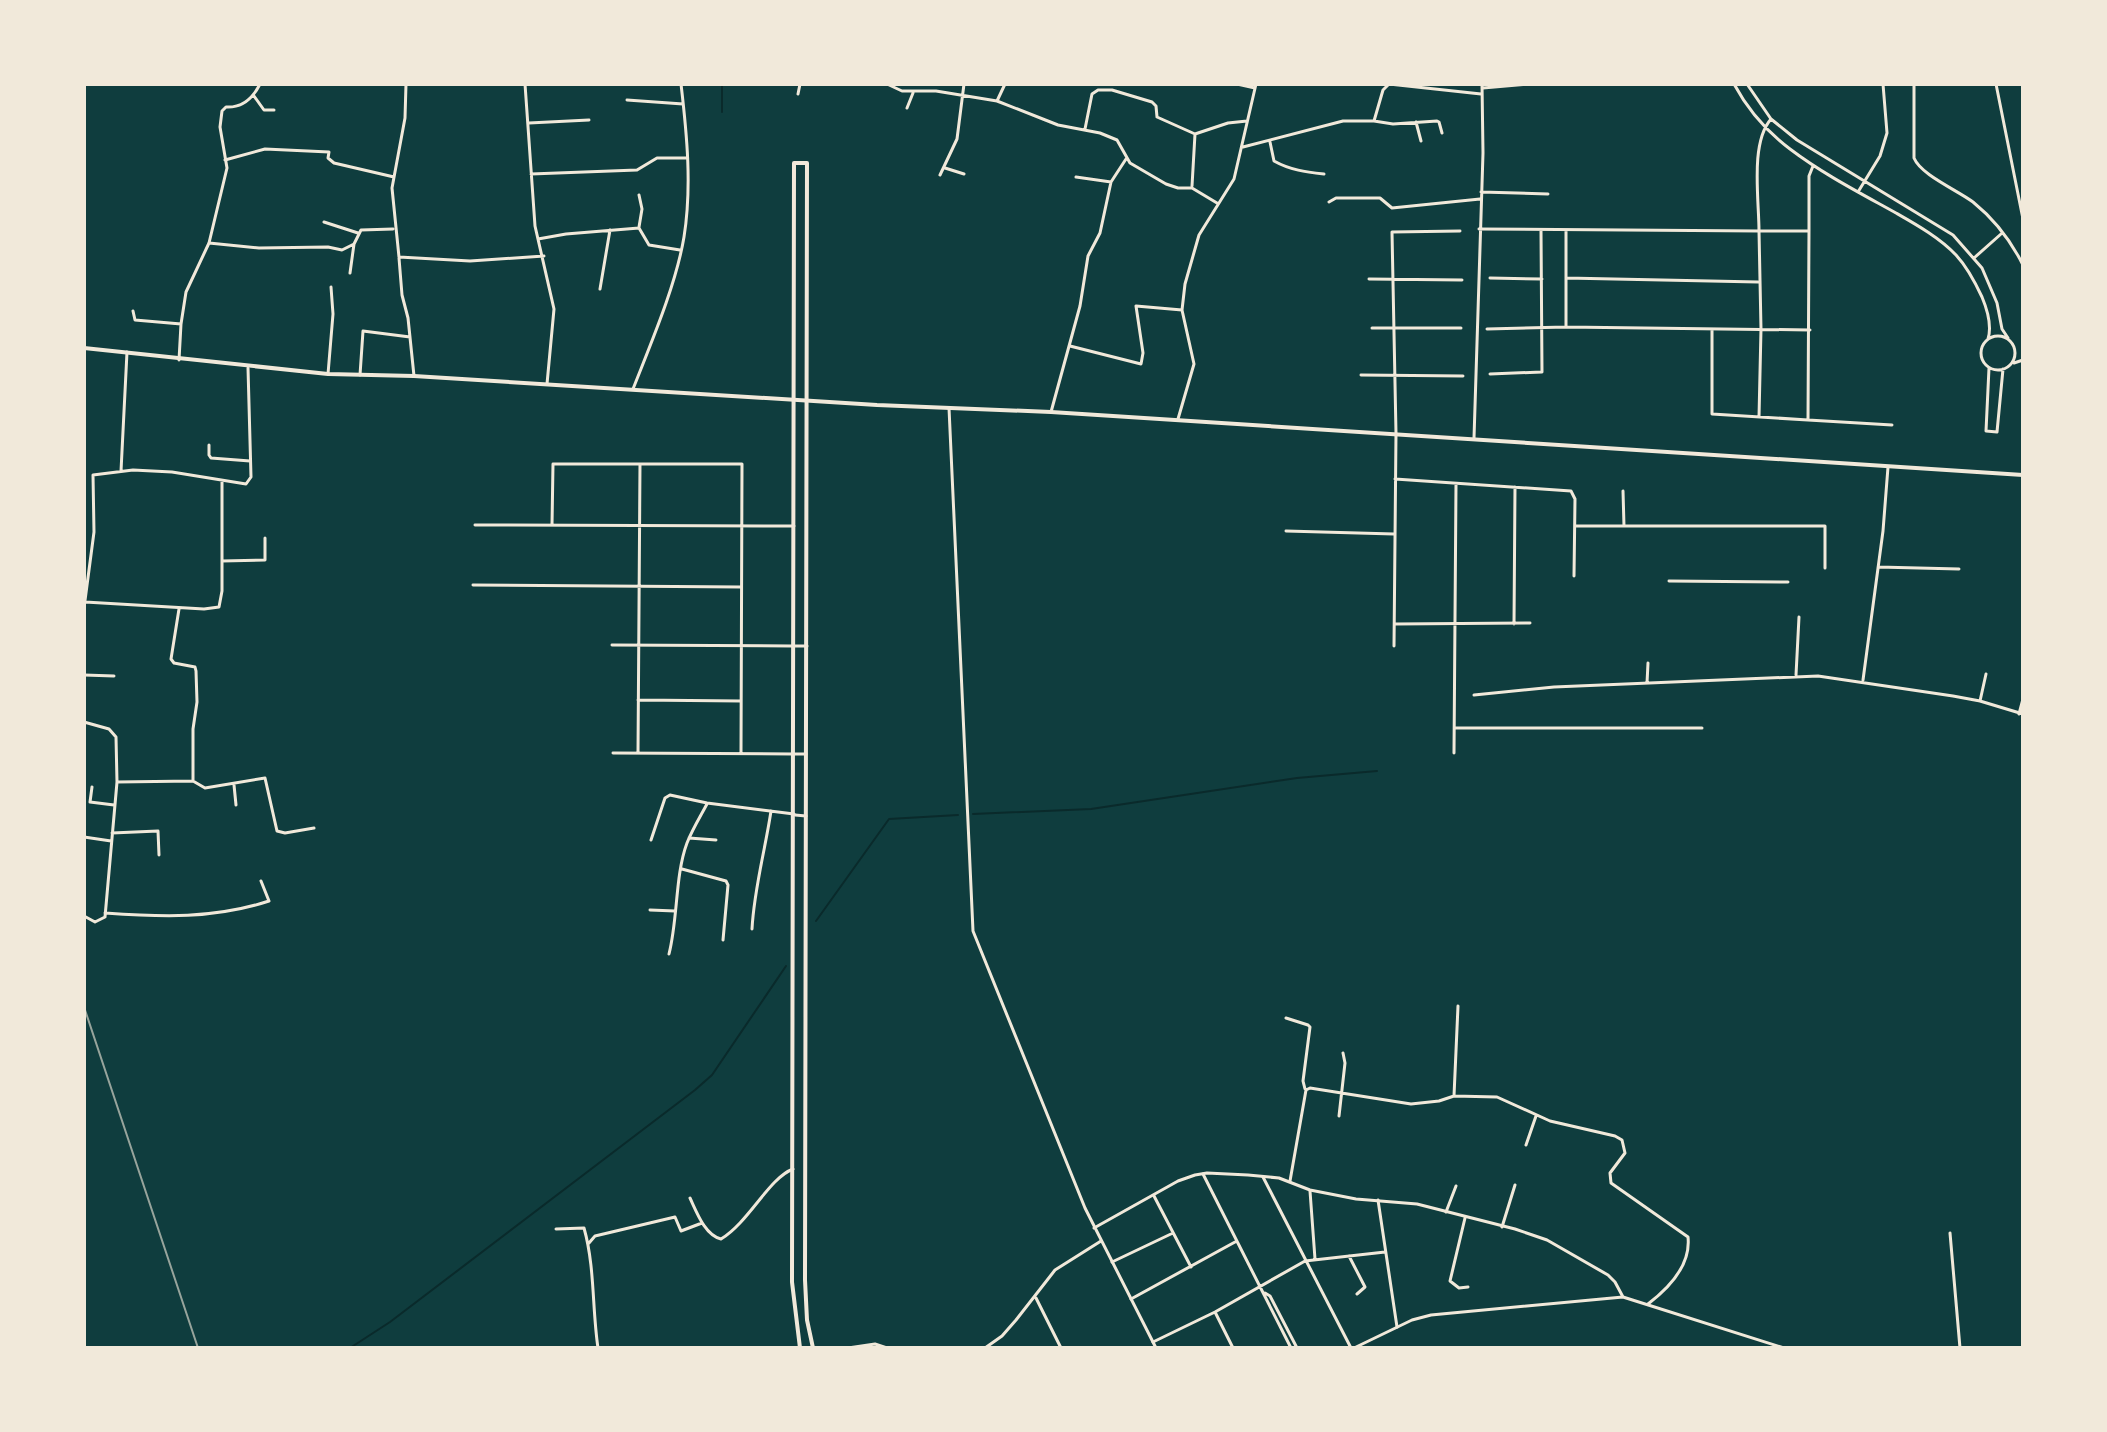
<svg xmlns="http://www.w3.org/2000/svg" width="2107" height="1432" viewBox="0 0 2107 1432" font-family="'Space Grotesk',sans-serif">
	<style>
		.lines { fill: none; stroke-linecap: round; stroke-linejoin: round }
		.stream { stroke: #0a2a2b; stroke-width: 2 }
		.minor { stroke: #f1e9da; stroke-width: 3 }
		.tertiary { stroke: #f1e9da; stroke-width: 3 }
		.secondary { stroke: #f1e9da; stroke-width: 4 }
		.primary { stroke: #f1e9da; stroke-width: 4 }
		.rail { stroke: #97a49c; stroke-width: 2 }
	</style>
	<rect width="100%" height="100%" fill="#0f3d3e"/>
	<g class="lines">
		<!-- stream -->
		<path class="stream" d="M 722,112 L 722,84
			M 973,814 L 1091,809 L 1297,778 L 1377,771
			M 816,921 L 889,819 L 958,815
			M 350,1348 L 390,1322 L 695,1090 L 712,1075 L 786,966"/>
		<!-- minor -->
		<path class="minor" d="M 406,84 L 405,118 L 392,188 L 399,257 L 470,261 L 544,256
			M 525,84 L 535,226 L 554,309 L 547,384
			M 887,84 L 902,91 L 936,91 L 997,101 L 1058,125 L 1100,133 L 1117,140 L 1130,163 L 1166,184 L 1178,188 L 1192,188 L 1217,203
			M 1237,84 L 1255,88
			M 1734,84 C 1748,110 1766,131 1790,149 C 1823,174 1860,193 1896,213 C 1917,225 1940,238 1956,255 C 1968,268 1975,282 1982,297 C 1987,309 1992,326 1988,339
			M 1747,84 L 1771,119 L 1797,140 L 1953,235 L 1982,268 L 1997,303 L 2002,329 L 2008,338
			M 1914,84 L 1914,158 C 1921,175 1957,190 1973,202 C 1994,219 2011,241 2023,265
			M 1996,84 L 2023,219
			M 1483,88 L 1530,84
			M 798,94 L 800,84
			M 254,96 L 264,110 L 274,110
			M 627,100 L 683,104
			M 997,101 L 1005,84
			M 907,108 L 913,93
			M 1374,121 L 1393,124 L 1437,121 L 1439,122 L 1442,133
			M 1416,122 L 1421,141
			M 529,123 L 589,120
			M 1085,129 L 1092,94 L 1098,90 L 1112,90 L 1152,102 L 1156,106 L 1157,117 L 1195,134 L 1228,123 L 1247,121
			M 1270,142 L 1274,161 C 1290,170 1306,172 1324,174
			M 1243,147 L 1343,121 L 1374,121 L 1383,90 L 1389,84 L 1481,94
			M 225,160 L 265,149 L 329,152 L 328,158 L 334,163 L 394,177
			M 945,168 L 964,174
			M 531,174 L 637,170 L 657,158 L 687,158
			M 940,175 L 957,139 L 964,84
			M 1076,177 L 1111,182
			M 1192,186 L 1195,134
			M 1481,192 L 1548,194
			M 1858,192 L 1880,156 L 1887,133 L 1883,84
			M 1329,202 L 1336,198 L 1380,198 L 1392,208 L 1480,199
			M 324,222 L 358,233
			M 639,227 L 642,209 L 639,195
			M 1479,229 L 1759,231 C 1759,199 1750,143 1771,119
			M 1566,231 L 1566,327
			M 1809,231 L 1809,176 L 1813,166
			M 538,239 L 566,234 L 639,228 L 649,245 L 680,250
			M 209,243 L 259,248 L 328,247 L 342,250 L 354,244 L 361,230 L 393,229
			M 399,258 L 402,295 L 408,318 L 414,376
			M 1974,258 L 2001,234
			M 350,273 L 354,244
			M 1490,278 L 1542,279
			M 1566,278 L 1758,282
			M 1369,279 L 1462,280
			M 600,289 L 610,230
			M 133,311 L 135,320 L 181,324
			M 1372,328 L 1461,328
			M 1487,329 L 1566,327 L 1810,330
			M 1712,330 L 1712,414 L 1808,420
			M1981 353a17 17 0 1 1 34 0a17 17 0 1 1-34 0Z
			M 1070,346 L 1141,364 L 1143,353 L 1136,306 L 1182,310
			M 179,360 L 181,324 L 186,292 L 209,243 L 227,168 L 220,127 L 222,111 L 226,107 C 243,108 253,98 260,84
			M 2014,363 L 2023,360
			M 1989,368 L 1986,431 L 1997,432 L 2003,369
			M 328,374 L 333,314 L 331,287
			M 1490,374 L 1542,372 L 1541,231
			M 360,375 L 363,331 L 410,337
			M 1361,375 L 1463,376
			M 633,389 C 651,343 676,285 684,237 C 692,187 687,135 681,84
			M 1051,412 L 1080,306 L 1088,256 L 1100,233 L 1111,182 L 1126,159
			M 1759,417 L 1761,329 L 1759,231 L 1809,231 L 1808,420 L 1892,425
			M 1178,419 L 1194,364 L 1182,310 L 1185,284 L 1199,235 L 1234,179 L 1256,84
			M 1474,438 L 1483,153 L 1482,84
			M 209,445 L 209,455 L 211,458 L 250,461
			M 121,471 L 127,352
			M 1395,479 L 1571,491 L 1575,499 L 1574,576
			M 1623,491 L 1624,526
			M 475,525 L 794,526
			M 552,525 L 553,464 L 742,464 L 741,753
			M 1575,526 L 1825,526 L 1825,568
			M 1286,531 L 1394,534
			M 222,561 L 265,560 L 265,538
			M 1878,567 L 1959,569
			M 1669,581 L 1788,582
			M 473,585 L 741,587
			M 85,602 L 204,609 L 219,607 L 222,591 L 222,482
			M 84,608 L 94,532 L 93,475 L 133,470 L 172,472 L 246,484 L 251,477 L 248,368
			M 179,609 L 171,659 L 174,663 L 195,667 L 196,671 L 197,702 L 193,729 L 193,781
			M 1395,624 L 1530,623
			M 1514,624 L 1515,487
			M 612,645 L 792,646
			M 1394,646 L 1396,433 L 1392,232 L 1460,231
			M 84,675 L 114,676
			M 1796,675 L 1799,617
			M 1863,680 L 1883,531 L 1888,467
			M 1647,683 L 1648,663
			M 1474,695 L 1554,687 L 1818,676 L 1953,696 L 1980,701 L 2023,714
			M 638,700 L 741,701
			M 1980,701 L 1986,674
			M 2019,714 L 2023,699
			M 84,722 L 109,729 L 116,737 L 117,782 L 105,917 L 95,922 L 84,916
			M 1455,728 L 1702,728
			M 613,753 L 794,754
			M 638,753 L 640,464
			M 1454,753 L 1456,484
			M 117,782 L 193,781 L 205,788 L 265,778 L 277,831 L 285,833 L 314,828
			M 234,785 L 236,805
			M 92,787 L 90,802 L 114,805
			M 112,833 L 158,831 L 159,855
			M 84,837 L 111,841
			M 689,838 L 716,840
			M 651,840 L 665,798 L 670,795 L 707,803 L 794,814
			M 682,869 L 726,881 L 728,885 L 723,940
			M 650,910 L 675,911
			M 105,913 C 162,917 214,919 269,901 L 261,881
			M 752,929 C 754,889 765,851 771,811
			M 669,954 C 678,919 675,875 687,843 C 692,830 700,817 707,804
			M 1286,1018 L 1308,1025 L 1310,1027 L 1303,1081 L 1305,1089
			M 1454,1096 L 1458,1006
			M 1339,1116 L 1345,1063 L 1343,1053
			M 1526,1145 L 1536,1116
			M 1203,1174 L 1291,1348
			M 1263,1177 L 1351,1348
			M 1290,1181 L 1306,1090 L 1310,1088 L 1411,1104 L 1439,1101 L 1454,1096 L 1497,1097 L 1550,1121 L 1615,1136 L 1622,1140 L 1625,1153 L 1610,1173 L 1611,1183 L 1688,1237 C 1691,1265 1669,1288 1648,1304
			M 1310,1191 L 1315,1259
			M 1154,1196 L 1191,1267
			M 690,1198 C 697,1213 705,1235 721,1239 C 749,1222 769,1178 793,1169
			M 1378,1200 L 1397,1327
			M 1446,1212 L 1456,1186
			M 1465,1218 L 1450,1281 L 1459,1288 L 1468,1287
			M 1502,1227 L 1515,1185
			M 556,1229 L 584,1228 C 595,1267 592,1308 598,1348
			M 1950,1233 L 1960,1348
			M 589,1243 L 595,1236 L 675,1217 L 681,1231 L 702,1223
			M 1349,1256 L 1365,1287 L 1357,1294
			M 1112,1262 L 1173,1233
			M 1265,1293 L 1270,1296 L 1297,1348
			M 1036,1298 L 1061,1348
			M 1131,1299 L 1235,1242
			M 1215,1312 L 1233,1348
			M 1153,1342 L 1215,1312 L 1305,1261 L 1385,1252
			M 848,1348 L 875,1344 L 887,1348
			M 985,1348 L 1002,1336 L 1016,1320 L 1055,1270 L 1101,1241"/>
		<!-- tertiary -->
		<path class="tertiary" d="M 949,408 L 973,931 L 1085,1208 L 1156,1348
			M 795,646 L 807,646
			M 795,754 L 806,754
			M 795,815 L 806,816
			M 1094,1228 L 1178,1181 L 1195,1175 L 1207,1173 L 1248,1175 L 1279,1178 L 1310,1190 L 1356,1199 L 1417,1204 L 1515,1229 L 1547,1240 L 1608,1275 L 1615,1282 L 1623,1297
			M 1354,1348 L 1412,1320 L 1431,1315 L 1623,1297 L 1784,1348"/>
		<!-- secondary -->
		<path class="secondary" d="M 800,1348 L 792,1282 L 794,163 L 807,163 L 805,1280 L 807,1320 L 813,1348"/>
		<!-- primary -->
		<path class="primary" d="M 84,348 L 328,374 L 414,376 L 877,405 L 1051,412 L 2023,475"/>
		<!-- rail -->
		<path class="rail" d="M 84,1007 L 198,1348"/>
	</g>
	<!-- border -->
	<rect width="2107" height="1432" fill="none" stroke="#f1e9da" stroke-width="172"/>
</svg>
